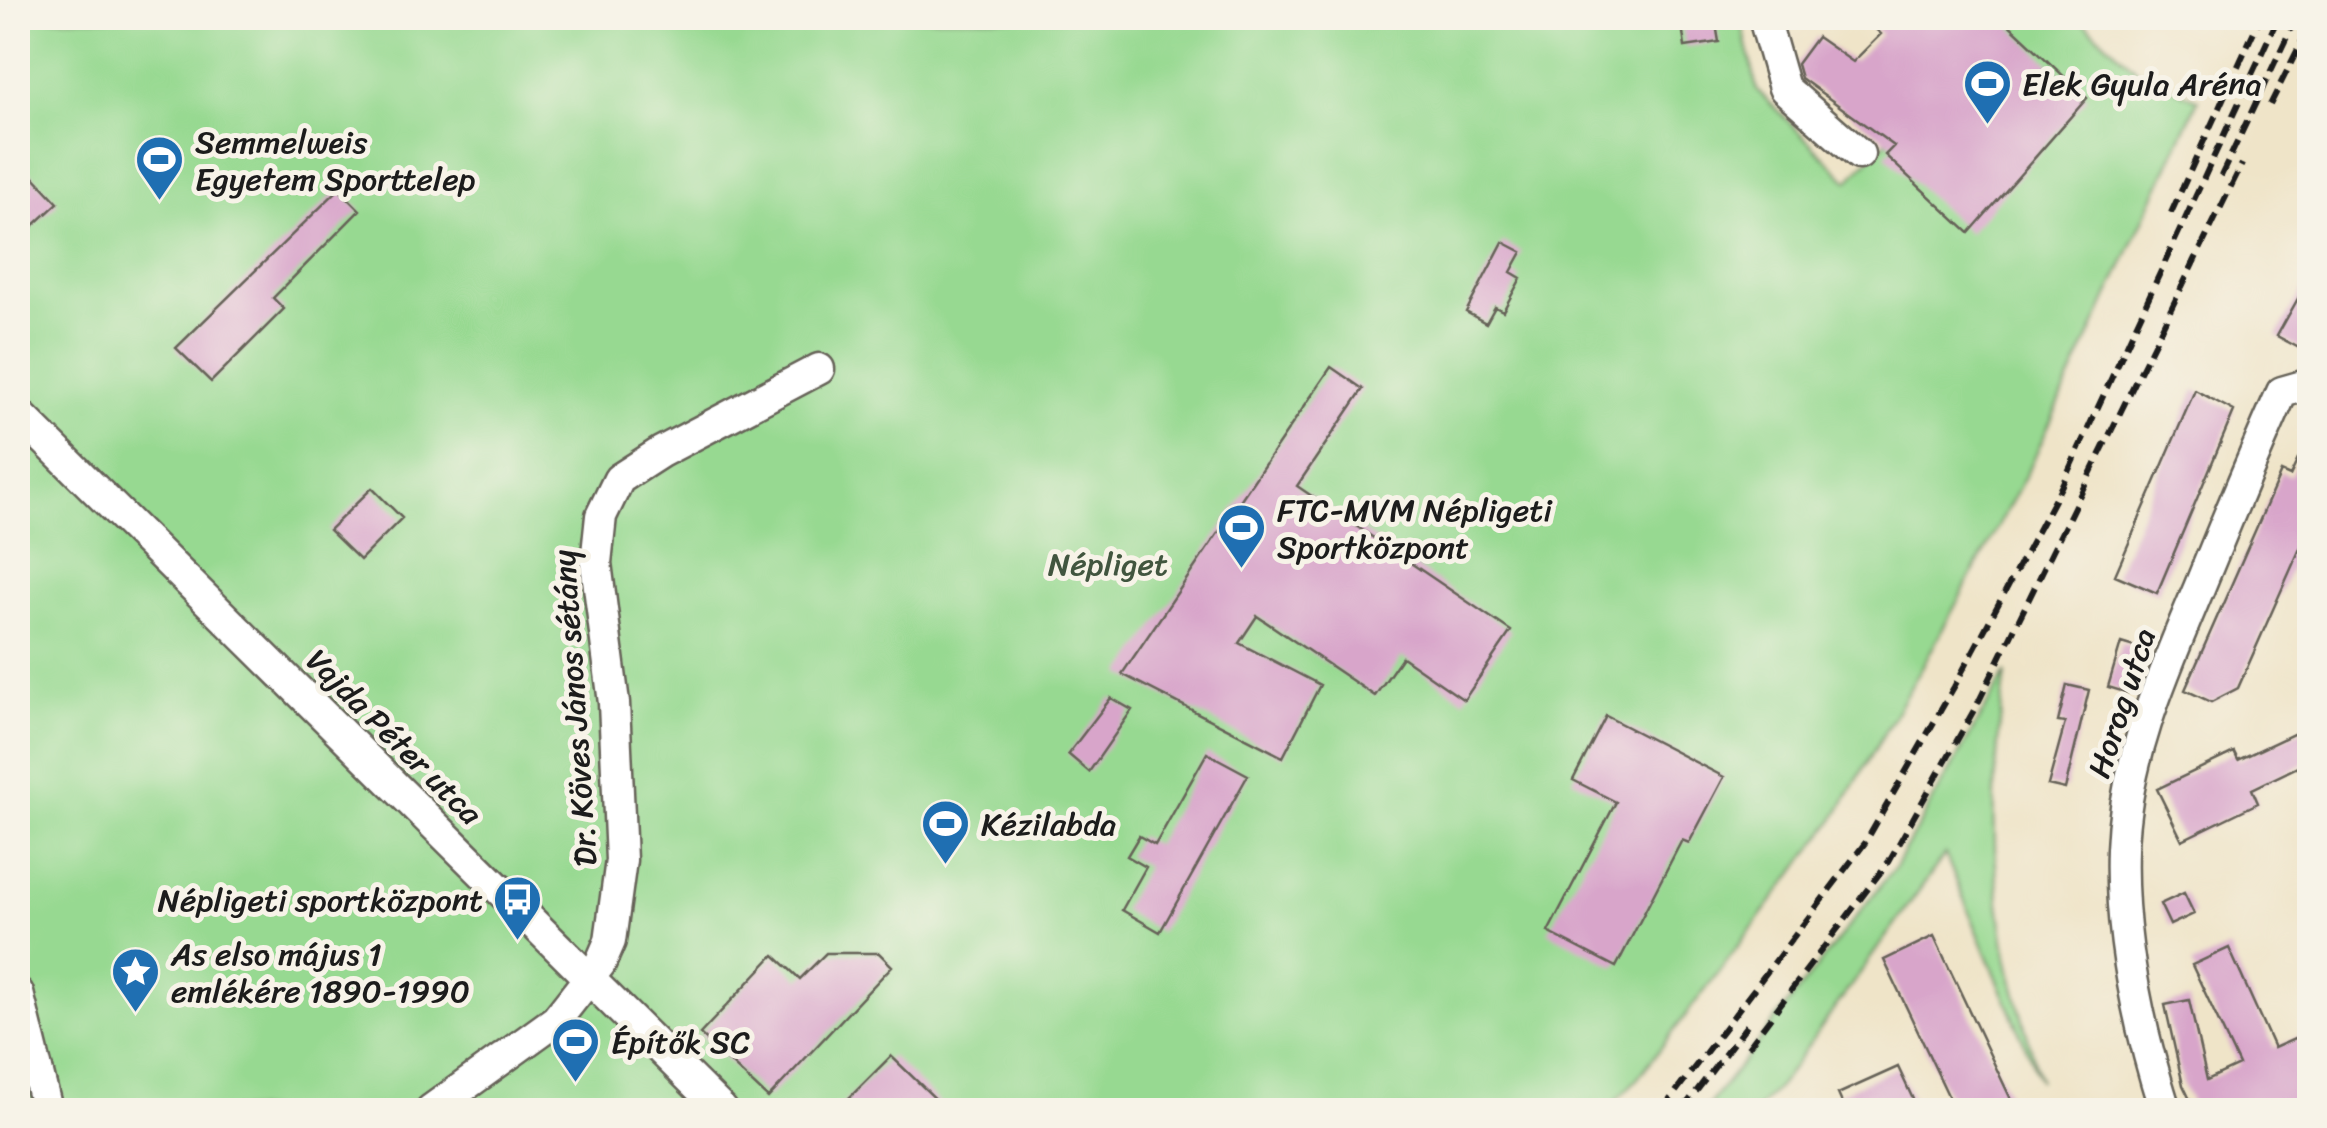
<svg xmlns="http://www.w3.org/2000/svg" width="2327" height="1128" viewBox="0 0 2327 1128" font-family="Sriracha,sans-serif">
	<style>
		.green { fill: #97d991; stroke: #5a7a56; stroke-width: 2.5 }
		.building { fill: #d8a5ca }
		.lines { fill: none; stroke-linecap: round; stroke-linejoin: round }
		.minor-casing { stroke: #666258; stroke-width: 35 }
		.minor { stroke: #fff; stroke-width: 30 }
		.rail { stroke: #1c1c1c; stroke-width: 6; stroke-dasharray: 15 8; stroke-linecap: butt }
		.labels { text-anchor: middle; dominant-baseline: central; stroke-width: 10; stroke-linejoin: round; paint-order: stroke }
		.poi-label { font-size: 32px; fill: #1c1c1c; stroke: #f7f3e8; text-anchor: start }
		.park-label { font-size: 32px; fill: #41553f; stroke: #f7f3e8 }
		.street-label { font-size: 32px; fill: #1c1c1c; stroke: #f7f3e8 }
	</style>
	<rect width="100%" height="100%" fill="#f7f3e8"/>
	<filter id="ink" filterUnits="userSpaceOnUse"><feTurbulence type="fractalNoise" baseFrequency=".01" numOctaves="2"/><feDisplacementMap in="SourceGraphic" scale="20" xChannelSelector="R" yChannelSelector="G"/><feConvolveMatrix kernelMatrix="1 2 1 2 8 2 1 2 1" color-interpolation-filters="sRGB"/></filter>
	<filter id="wash" filterUnits="userSpaceOnUse"><feTurbulence type="fractalNoise" baseFrequency=".0048" numOctaves="4" result="noise"/><feDisplacementMap in="SourceGraphic" scale="40" xChannelSelector="R" yChannelSelector="G"/><feGaussianBlur stdDeviation="2.25" result="paint"/><feColorMatrix in="noise" values="0 0 0 0 0 0 0 0 0 0 0 0 0 0 0 0 0 1.4 0 .05"/><feComposite in="paint" operator="in"/></filter>
	<g filter="url(#wash)">
		<rect width="100%" height="100%" fill="#efe4c8"/>
		<!-- green -->
		<path class="green" d="M 18,18 L 1741,18 L 1757,90 L 1848,181 L 2006,18 L 2079,18 L 2138,71 L 2198,100 L 2029,469 L 1925,662 L 1834,820 L 1638,1078 L 1607,1110 L 18,1110 Z
			M 2006,672 C 1994,759 1989,844 2003,932 C 2010,982 2027,1032 2040,1081 L 1945,854 L 1780,1085 L 1756,1110 L 1705,1110 L 1895,867 Z"/>
		<g id="blocks">
			<!-- building -->
			<path class="building" d="M 1681,18 L 1715,18 L 1719,42 L 1685,47 Z
				M 1864,18 L 2002,18 L 2087,98 L 1969,233 L 1885,155 L 1894,146 L 1801,78 L 1797,64 L 1817,37 L 1853,62 L 1881,34 Z
				M 18,160 L 58,203 L 32,227 L 18,211 Z
				M 339,189 L 360,210 L 273,298 L 284,309 L 211,382 L 176,348 Z
				M 1503,242 L 1522,252 L 1511,272 L 1521,278 L 1503,311 L 1495,307 L 1486,323 L 1466,312 Z
				M 2310,277 L 2310,354 L 2277,336 Z
				M 1331,367 L 1363,389 L 1297,486 L 1511,631 L 1464,700 L 1402,657 L 1375,696 L 1257,616 L 1239,643 L 1320,685 L 1283,757 L 1122,674 Z
				M 2195,390 L 2234,411 L 2157,593 L 2115,575 Z
				M 2310,434 L 2310,526 L 2238,688 L 2211,702 L 2185,690 L 2281,472 L 2290,476 Z
				M 372,488 L 402,518 L 360,560 L 329,530 Z
				M 2121,643 L 2141,649 L 2128,693 L 2108,687 Z
				M 2067,685 L 2089,690 L 2065,789 L 2048,785 L 2065,723 L 2058,722 Z
				M 1111,698 L 1132,710 L 1089,772 L 1068,754 Z
				M 1606,716 L 1724,777 L 1689,843 L 1682,840 L 1616,967 L 1548,932 L 1616,802 L 1573,780 Z
				M 2310,726 L 2310,761 L 2252,789 L 2258,803 L 2182,840 L 2157,789 L 2234,752 L 2238,760 Z
				M 1207,753 L 1248,775 L 1160,932 L 1122,910 L 1146,867 L 1127,856 L 1139,836 L 1155,845 Z
				M 2184,893 L 2194,914 L 2170,925 L 2160,904 Z
				M 1934,936 L 2016,1110 L 1955,1110 L 1884,960 Z
				M 2229,948 L 2274,1048 L 2310,1032 L 2310,1110 L 2195,1110 L 2183,1085 L 2165,1005 L 2189,1000 L 2207,1080 L 2239,1065 L 2192,965 Z
				M 826,953 L 879,953 L 892,966 L 768,1098 L 700,1034 L 774,955 L 800,979 Z
				M 891,1056 L 947,1110 L 837,1110 Z
				M 1898,1067 L 1918,1110 L 1845,1110 L 1838,1094 Z"/>
		</g>
	</g>
	<g filter="url(#ink)">
		<use href="#blocks" fill-opacity="0" stroke="#666258" stroke-width="2.5"/>
		<g class="lines">
			<defs>
				<path id="minor" d="M 1764,18 L 1784,88 L 1859,154
					M 18,413 L 722,1110
					M 18,993 L 47,1110
					M 431,1110 L 556,1020 L 600,964 L 610,941 L 621,860 L 614,703 L 596,563 L 601,516 L 619,479 L 661,452 L 819,369
					M 2165,1110 C 2139,1028 2119,936 2122,849 C 2125,758 2164,671 2199,588 C 2226,522 2253,457 2282,392 L 2310,384"/>
			</defs>
			<!-- minor casing -->
			<use href="#minor" class="minor-casing"/>
			<!-- minor -->
			<use href="#minor" class="minor"/>
			<!-- rail -->
			<path class="rail" d="M 2270,105 L 2310,25
				M 2221,176 L 2296,18
				M 2171,213 L 2260,18
				M 1748,1047 L 1889,861 L 1978,703 L 2242,164
				M 1662,1110 L 1865,843 L 1954,687 L 2061,487 L 2278,18
				M 1682,1110 L 1750,1021"/>
		</g>
	</g>
	<!-- icons -->
	<defs>
		<symbol id="stadium-pin" viewBox="-11 -11 22 30"><path d="M0 17L-7.5 6A9.5 9.5 0 1 1 7.5 6Z" fill="#1f6fb2" stroke="#f7f3e8"/><path d="M0-5a6.5 5 0 1 0 0 10a6.5 5 0 1 0 0-10ZM-3.5-1.8h7v3.6h-7Z" fill="#fff"/></symbol>
		<symbol id="bus-pin" viewBox="-11 -11 22 30"><path d="M0 17L-7.5 6A9.5 9.5 0 1 1 7.5 6Z" fill="#1f6fb2" stroke="#f7f3e8"/><path d="M-5-6H5V4H4V6H2V4H-2V6H-4V4H-5ZM-3.5-4V0h7V-4ZM-3.5 1.2v1.5H-2V1.2ZM2 1.2v1.5H3.5V1.2Z" fill="#fff"/></symbol>
		<symbol id="sight-pin" viewBox="-11 -11 22 30"><path d="M0 17L-7.5 6A9.5 9.5 0 1 1 7.5 6Z" fill="#1f6fb2" stroke="#f7f3e8"/><path d="M0-6L1.8-2.2L6-1.7L2.9 1.2L3.7 5.4L0 3.3L-3.7 5.4L-2.9 1.2L-6-1.7L-1.8-2.2Z" fill="#fff"/></symbol>
	</defs>
	<g fill-rule="evenodd">
		<use href="#stadium-pin" x="1960" y="56" width="55" height="75"/>
		<use href="#stadium-pin" x="132" y="132" width="55" height="75"/>
		<use href="#stadium-pin" x="1214" y="500" width="55" height="75"/>
		<use href="#stadium-pin" x="918" y="796" width="55" height="75"/>
		<use href="#bus-pin" x="490" y="872" width="55" height="75"/>
		<use href="#sight-pin" x="108" y="944" width="55" height="75"/>
		<use href="#stadium-pin" x="548" y="1014" width="55" height="75"/>
	</g>
	<g class="labels">
		<!-- poi labels -->
		<g class="poi-label">
			<text x="2022" y="84">Elek Gyula Aréna</text>
			<text x="195" y="142">Semmelweis<tspan x="195" dy="37">Egyetem Sporttelep</tspan></text>
			<text x="1277" y="510">FTC-MVM Népligeti<tspan x="1277" dy="37">Sportközpont</tspan></text>
			<text x="981" y="824">Kézilabda</text>
			<text x="483" y="900" text-anchor="end">Népligeti sportközpont</text>
			<text x="171" y="954">As elso május 1<tspan x="171" dy="37">emlékére 1890-1990</tspan></text>
			<text x="611" y="1042">Építők SC</text>
		</g>
		<!-- park labels -->
		<g class="park-label">
			<text x="1108" y="564">Népliget</text>
		</g>
		<!-- street labels -->
		<g class="street-label">
			<text transform="translate(2122 703) rotate(-72)">Horog utca</text>
			<text transform="translate(575 708) rotate(-94)">Dr. Köves János sétány</text>
			<text transform="translate(394 737) rotate(45)">Vajda Péter utca</text>
		</g>
	</g>
	<!-- margin -->
	<rect width="2327" height="1128" fill="none" stroke="#f7f3e8" stroke-width="60"/>
</svg>
